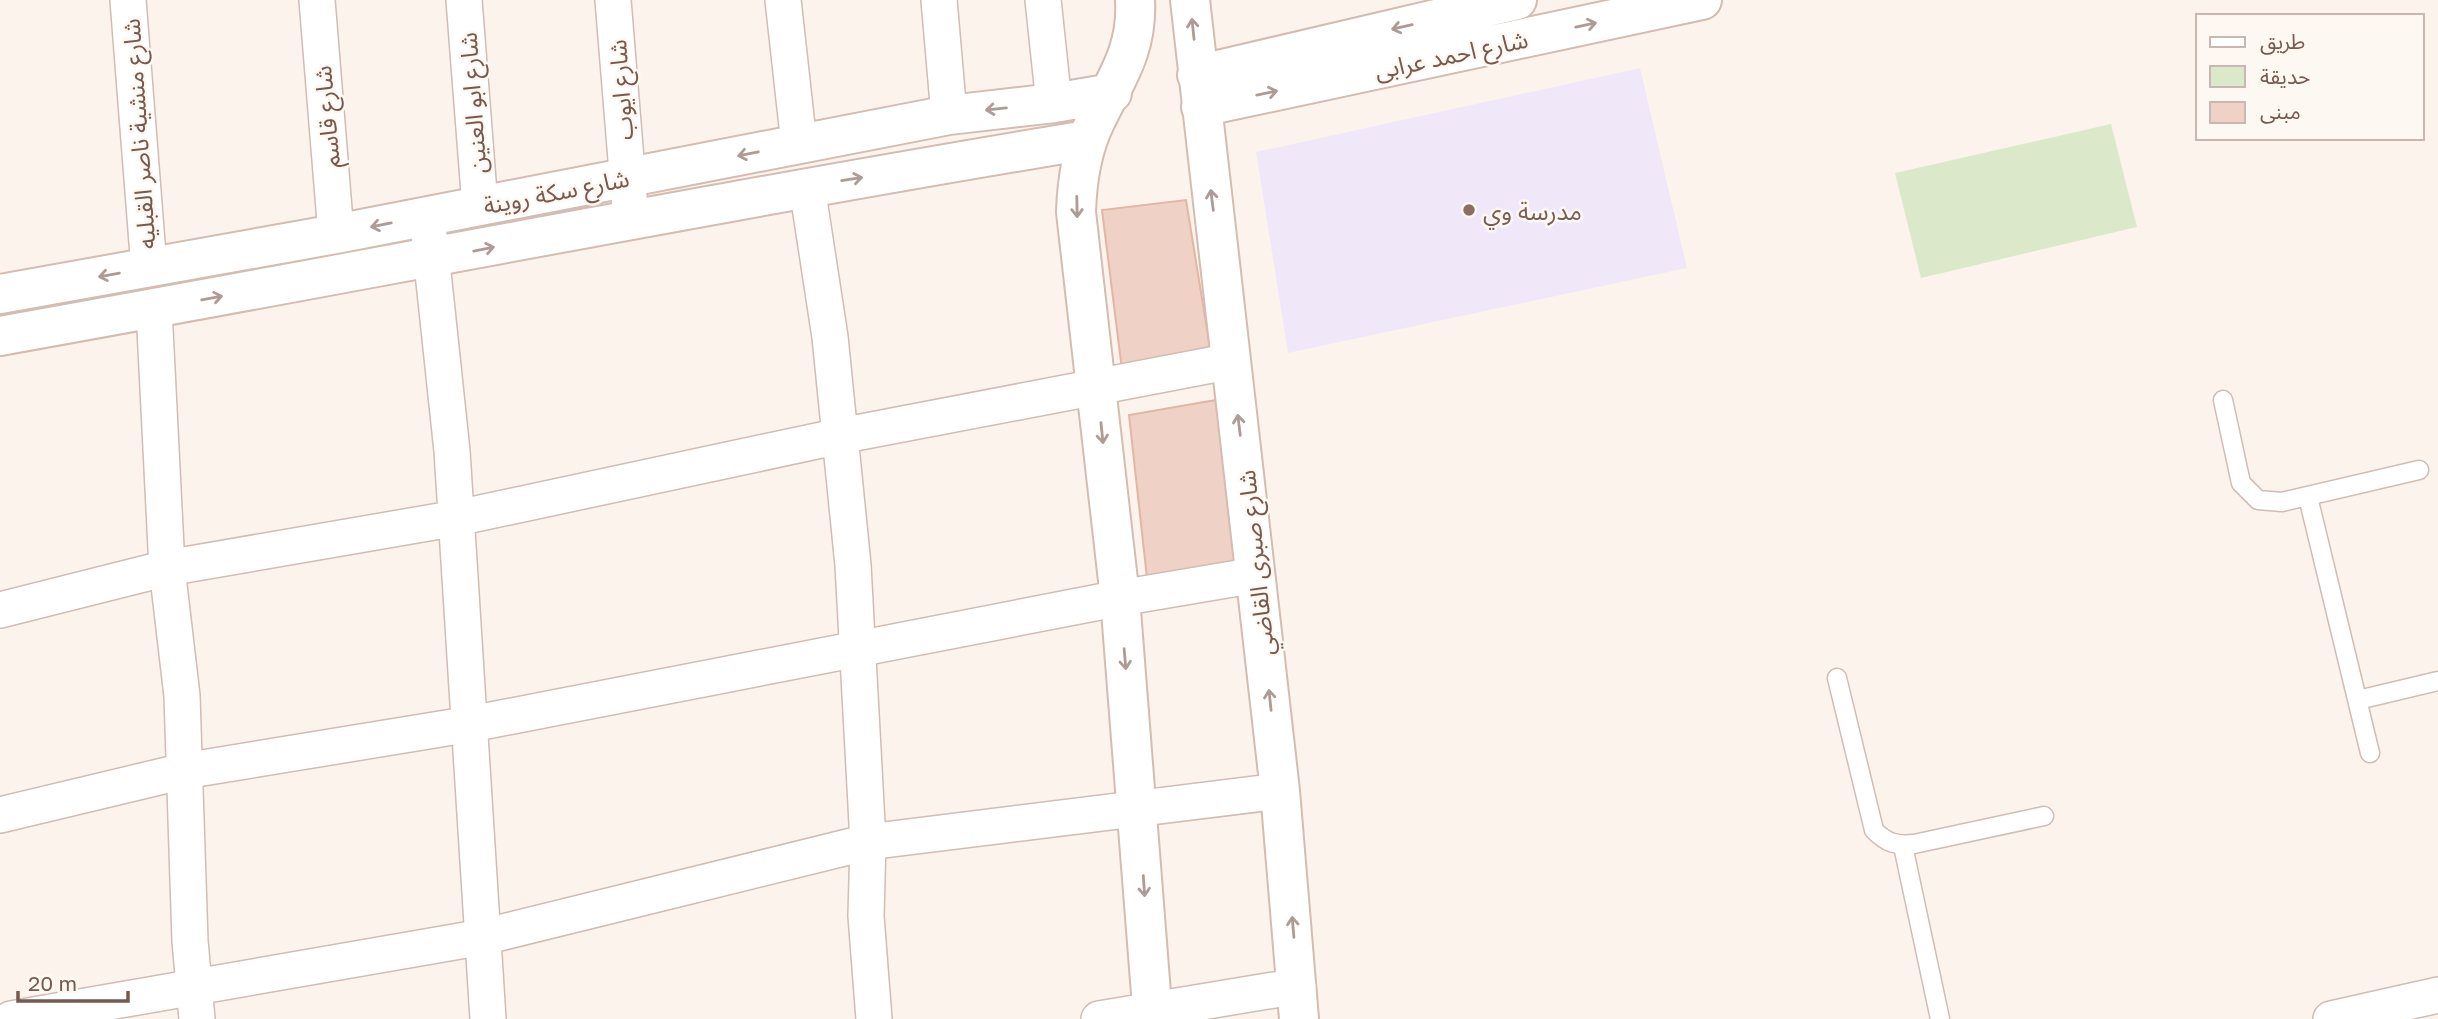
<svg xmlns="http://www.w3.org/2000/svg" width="2438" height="1019" viewBox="0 0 2438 1019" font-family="'Golos Text','Noto Sans Arabic',sans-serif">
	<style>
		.education { fill: #f0e8f8 }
		.green { fill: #dbe9ca }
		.building { fill: #f0d1c5; stroke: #e1b6a6; stroke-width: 2 }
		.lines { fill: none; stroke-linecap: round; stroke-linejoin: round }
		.lane-casing { stroke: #d0bdb4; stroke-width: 21 }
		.street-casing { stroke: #d0bdb4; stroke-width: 38 }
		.secondary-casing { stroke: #d3bcb1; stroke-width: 42 }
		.lane { stroke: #fff; stroke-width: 18 }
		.street { stroke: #fff; stroke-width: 35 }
		.secondary { stroke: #fff; stroke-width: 38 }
		.oneway { stroke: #ad9b95 }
		.education-dot { fill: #8d6e63; stroke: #fef8f2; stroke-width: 2.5 }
		.labels { text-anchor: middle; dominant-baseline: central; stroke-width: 5; stroke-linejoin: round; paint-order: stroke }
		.street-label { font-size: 24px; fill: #76594f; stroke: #fef8f2 }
		.education-label { font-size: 24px; fill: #785e54; stroke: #fef8f2; text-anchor: start }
	</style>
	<rect width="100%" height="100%" fill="#fcf4ec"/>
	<!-- education -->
	<path class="education" d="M 1640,68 L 1687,268 L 1288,353 L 1256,152 Z"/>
	<!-- green -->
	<path class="green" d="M 2111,124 L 2137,227 L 1921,278 L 1895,173 Z"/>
	<!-- building -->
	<path class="building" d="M 1186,200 L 1212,360 L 1122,370 L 1102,210 Z
		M 1216,400 L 1241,561 L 1147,578 L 1129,415 Z"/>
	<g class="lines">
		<defs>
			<path id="lane" d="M 2223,400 L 2241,483 L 2258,500 L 2282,502 L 2419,470
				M 2308,497 L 2370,753
				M 1837,678 L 1874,830 C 1886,843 1897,846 1914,844 L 2044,816
				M 2358,700 L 2438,681
				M 1903,846 L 1940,1019"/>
			<path id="street" d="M 128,0 L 149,268
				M 317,0 L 336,234
				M 464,0 L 480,206
				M 613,0 L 631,221
				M 783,0 L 799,144
				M 939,0 L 949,115
				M 1043,0 L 1054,103
				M 807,187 L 830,337 L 853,565 L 868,842 L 866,916 L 874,1019
				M 427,216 L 452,451 L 488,1019
				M 154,309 L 167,568 L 182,696 L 190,941 L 197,1019
				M 0,610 L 167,568 L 457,518 L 840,436 L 1232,361
				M 0,815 L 184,771 L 471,724 L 1120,598 L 1256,575
				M 11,1019 L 483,937 L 868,842 L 1280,791
				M 1099,1019 L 1298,986
				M 2331,1019 L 2438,995"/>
			<path id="secondary" d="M 1135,0 C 1138,51 1115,80 1095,122 C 1081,151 1077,181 1076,212 L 1120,598 L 1153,1019
				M 1190,0 L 1280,791 L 1299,1019
				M 1197,75 L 1517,0
				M 1201,107 L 1702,0
				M 0,294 L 336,234 L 949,115 L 1054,103 L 1112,93
				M 0,336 C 363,271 724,200 1087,140"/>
		</defs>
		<!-- lane casing -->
		<use href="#lane" class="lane-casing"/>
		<!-- street casing -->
		<use href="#street" class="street-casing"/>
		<!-- secondary casing -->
		<use href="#secondary" class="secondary-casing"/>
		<!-- lane -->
		<use href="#lane" class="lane"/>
		<!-- street -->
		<use href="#street" class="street"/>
		<!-- secondary -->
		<use href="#secondary" class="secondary"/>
	</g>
	<!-- one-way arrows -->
	<defs><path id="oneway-shaft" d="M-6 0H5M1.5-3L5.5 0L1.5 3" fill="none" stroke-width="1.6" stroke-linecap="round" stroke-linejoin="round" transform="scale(1.75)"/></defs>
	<g class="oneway">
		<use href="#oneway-shaft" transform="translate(1586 25) rotate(-12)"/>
		<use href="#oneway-shaft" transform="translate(1402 27) rotate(167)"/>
		<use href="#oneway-shaft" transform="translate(1193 29) rotate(-96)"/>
		<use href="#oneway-shaft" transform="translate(1267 93) rotate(-12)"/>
		<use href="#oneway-shaft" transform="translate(996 109) rotate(174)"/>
		<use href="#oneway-shaft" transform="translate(748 154) rotate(169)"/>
		<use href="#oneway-shaft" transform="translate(852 179) rotate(-9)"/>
		<use href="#oneway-shaft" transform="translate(1212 200) rotate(-97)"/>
		<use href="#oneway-shaft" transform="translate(1077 207) rotate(89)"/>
		<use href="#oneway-shaft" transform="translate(381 225) rotate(169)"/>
		<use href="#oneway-shaft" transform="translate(484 249) rotate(-11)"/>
		<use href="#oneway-shaft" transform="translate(109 275) rotate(170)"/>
		<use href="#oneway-shaft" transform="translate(212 298) rotate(-10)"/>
		<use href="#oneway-shaft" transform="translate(1239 425) rotate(-97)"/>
		<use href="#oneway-shaft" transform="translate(1102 433) rotate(84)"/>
		<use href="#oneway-shaft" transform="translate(1125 659) rotate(85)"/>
		<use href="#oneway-shaft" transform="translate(1270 700) rotate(-96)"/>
		<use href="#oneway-shaft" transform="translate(1144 886) rotate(86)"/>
		<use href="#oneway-shaft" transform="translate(1293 927) rotate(-95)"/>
	</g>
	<!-- markers -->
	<circle class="education-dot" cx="1469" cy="210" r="7"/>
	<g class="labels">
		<!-- street labels -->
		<g class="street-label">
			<text transform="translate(1451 54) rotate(-12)">شارع احمد عرابى</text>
			<text transform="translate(620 90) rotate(-94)">شارع ايوب</text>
			<text transform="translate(472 103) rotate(-94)">شارع ابو العنين</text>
			<text transform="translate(326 117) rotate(-95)">شارع قاسم</text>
			<text transform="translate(138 134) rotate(-94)">شارع منشية ناصر القبليه</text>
			<text transform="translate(556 191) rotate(-11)">شارع سكة روينة</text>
			<text transform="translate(1255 563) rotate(-96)">شارع صبرى القاضي</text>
		</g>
		<!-- education labels -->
		<g class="education-label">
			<text x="1483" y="210">مدرسة وي</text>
		</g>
	</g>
	<!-- legend -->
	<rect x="2196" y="14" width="228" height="126" fill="#fef8f2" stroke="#c8b8b1" stroke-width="2"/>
	<rect x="2210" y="37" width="35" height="10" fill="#ffffff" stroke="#c8b8b1" stroke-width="2"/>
	<text x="2260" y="49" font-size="21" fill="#76594f">طريق</text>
	<rect x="2210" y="66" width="35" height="21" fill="#dbe9ca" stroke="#c8b8b1" stroke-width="2"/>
	<text x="2260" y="84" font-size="21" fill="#76594f">حديقة</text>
	<rect x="2210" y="102" width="35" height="21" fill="#f0d1c5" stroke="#c8b8b1" stroke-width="2"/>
	<text x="2260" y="119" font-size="21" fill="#76594f">مبنى</text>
	<!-- scale -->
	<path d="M18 991v10h110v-10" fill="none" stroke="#76594f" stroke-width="3.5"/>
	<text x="28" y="991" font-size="21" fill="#76594f" stroke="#fef8f2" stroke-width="5" paint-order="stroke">20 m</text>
</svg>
